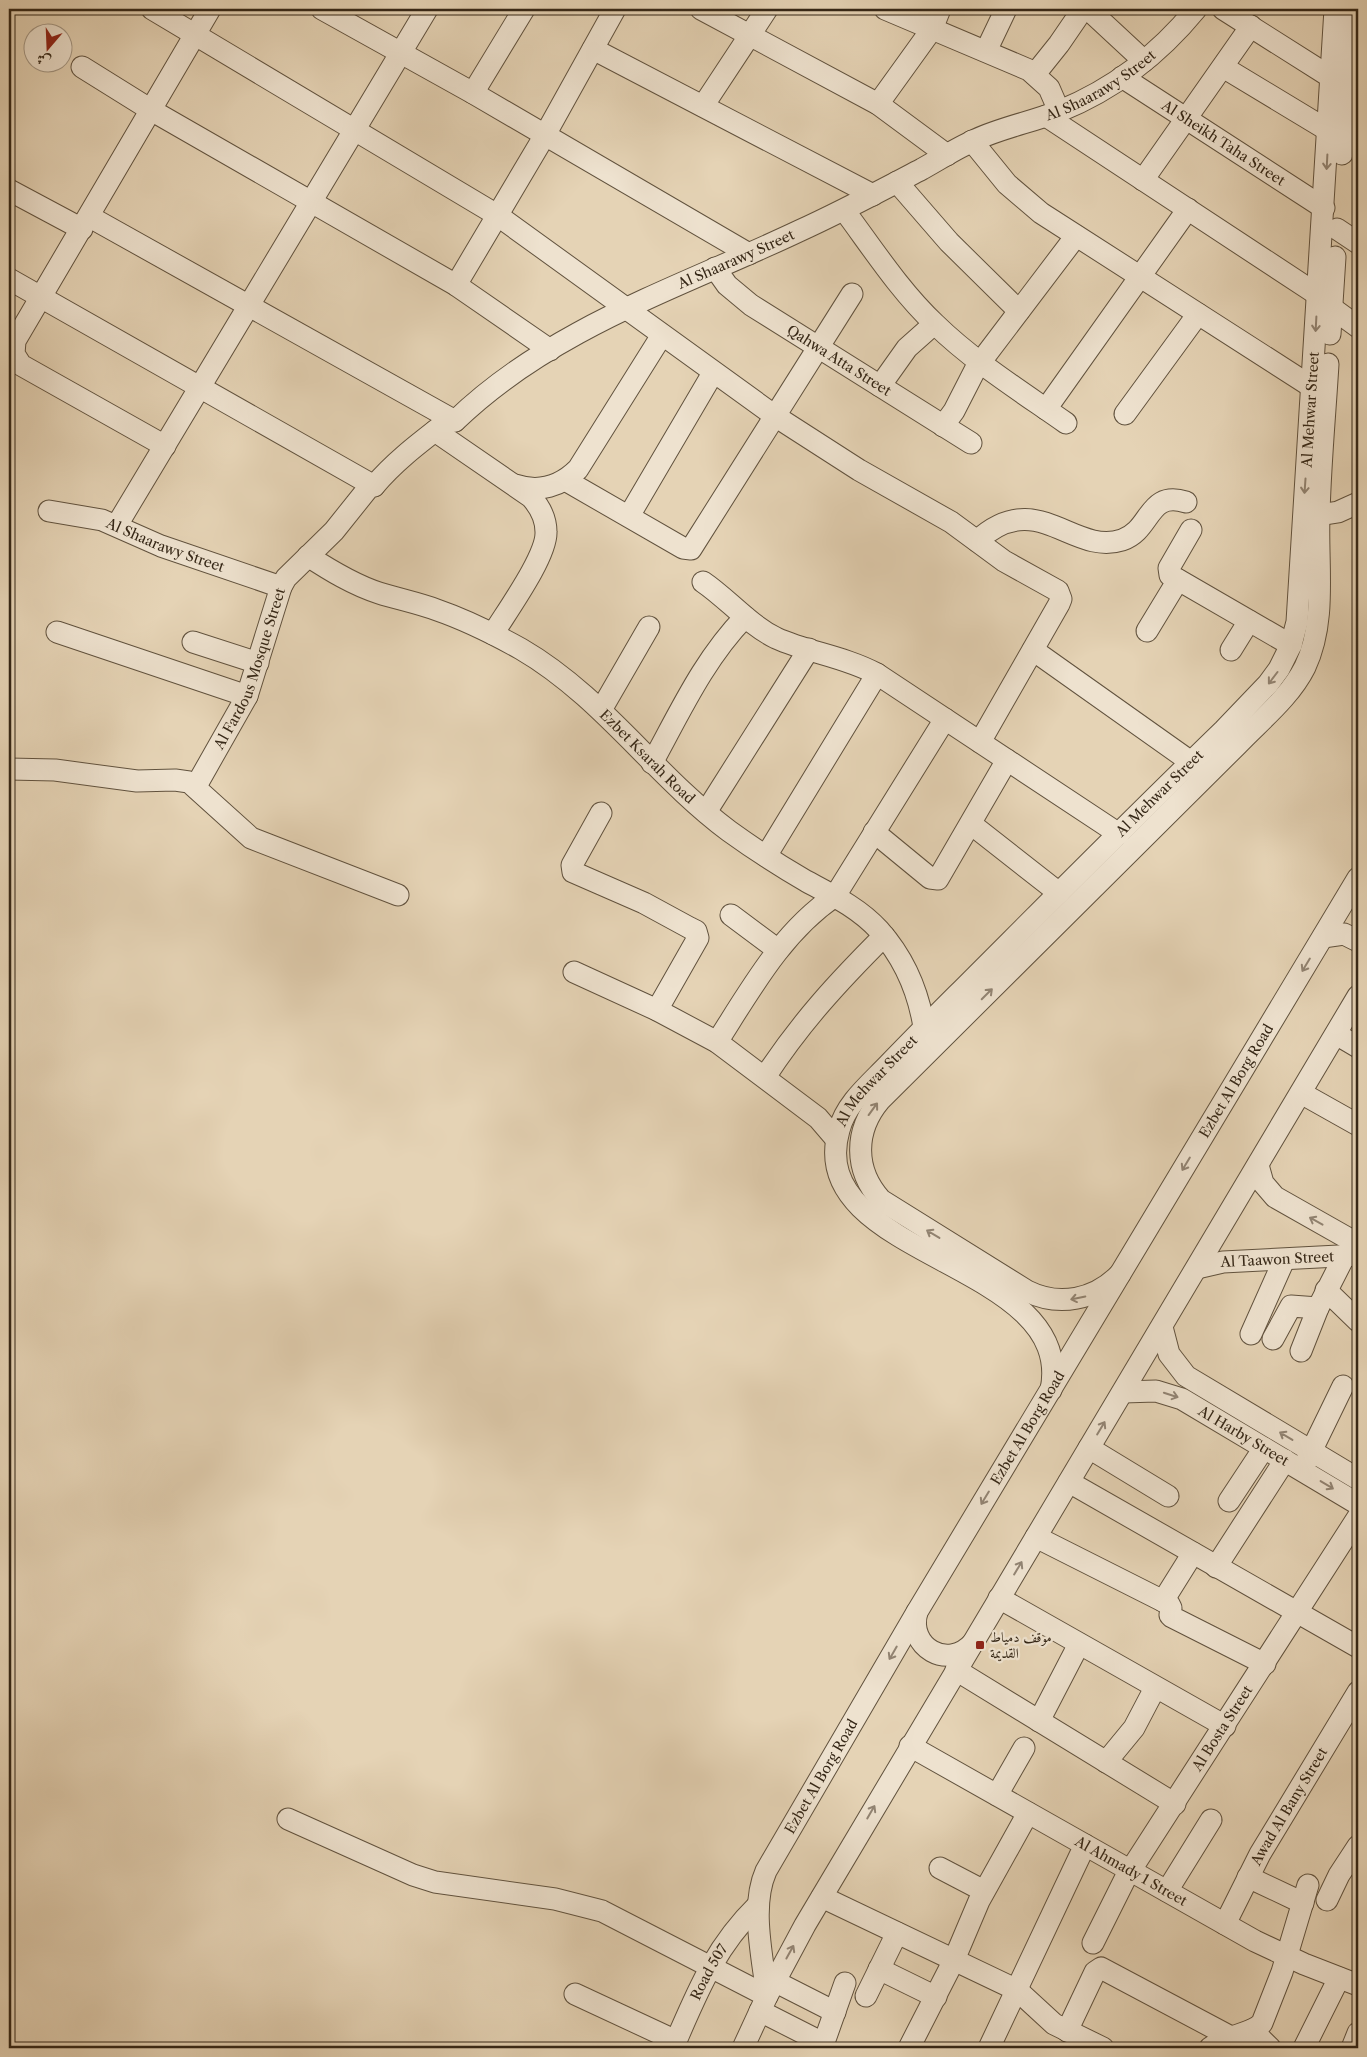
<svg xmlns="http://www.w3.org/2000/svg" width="1367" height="2057" viewBox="0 0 1367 2057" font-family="'Libre Caslon Text',Amiri,serif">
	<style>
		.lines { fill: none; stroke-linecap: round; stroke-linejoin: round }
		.minor-casing { stroke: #61523e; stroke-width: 23 }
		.minor { stroke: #eee2cf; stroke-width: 21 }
		.oneway { stroke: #928473 }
		.poi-dot { fill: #8f2418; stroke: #eee2cf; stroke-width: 2 }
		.labels { text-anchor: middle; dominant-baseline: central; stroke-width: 4.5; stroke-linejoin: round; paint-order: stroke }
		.street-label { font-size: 14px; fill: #352717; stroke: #eee2cf }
		.poi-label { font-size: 14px; fill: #352717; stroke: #eee2cf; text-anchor: start }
	</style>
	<rect width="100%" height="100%" fill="#e5d3b5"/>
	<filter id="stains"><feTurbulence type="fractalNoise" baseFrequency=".004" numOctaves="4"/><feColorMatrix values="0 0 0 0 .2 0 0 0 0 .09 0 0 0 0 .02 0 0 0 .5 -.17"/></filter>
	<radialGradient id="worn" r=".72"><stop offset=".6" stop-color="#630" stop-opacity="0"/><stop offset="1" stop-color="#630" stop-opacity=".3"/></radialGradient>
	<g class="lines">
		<defs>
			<g id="minor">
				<path d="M 152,9 L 497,215 L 775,416 L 859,470 L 951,522 L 1004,561 L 1058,591 L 1061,599 L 1059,604 L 980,742"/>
				<path d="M 322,9 L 473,93 L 749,254"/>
				<path d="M 701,9 L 878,104 L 947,155"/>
				<path d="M 885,9 L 1029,70 L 1049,88 L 1059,111"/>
				<path d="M 1088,9 L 1144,61"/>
				<path d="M 1223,9 L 1332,78"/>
				<path d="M 593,49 L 873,195"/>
				<path d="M 986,51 L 1006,9"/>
				<path d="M 82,67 L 151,110 L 456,285 L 550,350"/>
				<path d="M 1223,67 L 1329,131"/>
				<path d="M 1035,74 L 1059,44 L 1083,9"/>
				<path id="s1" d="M 1122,77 L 1324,208"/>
				<path d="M 473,93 L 524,9"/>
				<path d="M 878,104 L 932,29 L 940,9"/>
				<path d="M 703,106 L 767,9"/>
				<path d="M 1046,116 L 1318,295"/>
				<path d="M 972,141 L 1007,184 L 1041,213 L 1312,387"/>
				<path d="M 1342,154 L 1351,9"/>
				<path d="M 1143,180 L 1251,26"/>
				<path d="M 897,182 L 949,242 L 1019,311"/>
				<path d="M 9,190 L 82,229"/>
				<path d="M 844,210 C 873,249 900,291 935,324 C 974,362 1022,392 1066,423"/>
				<path d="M 90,217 L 455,421"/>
				<path d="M 1337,229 L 1358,243"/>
				<path id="s2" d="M 715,268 L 727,285 L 751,305 L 971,443"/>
				<path d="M 9,279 L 374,486"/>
				<path d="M 456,285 L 545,135 L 615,9"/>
				<path d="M 1332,308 L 1358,327"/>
				<path d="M 1330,334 L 1335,257"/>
				<path d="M 880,386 L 907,348 L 934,324"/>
				<path d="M 1046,409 L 1188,209"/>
				<path d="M 1125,414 L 1198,314"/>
				<path d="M 943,426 L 954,411 L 976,368 L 1076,236"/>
				<path d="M 435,431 L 531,497 C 540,507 546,518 546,532 C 547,556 507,611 493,634"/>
				<path d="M 165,446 L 21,365 L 14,354 L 15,341 L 210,9"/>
				<path d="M 565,480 L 683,548 L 691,549 L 852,294"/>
				<path d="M 515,485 C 539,493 561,486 578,469 L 662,335"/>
				<path id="s3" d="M 49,511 L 102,520 L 161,546 L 281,587"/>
				<path d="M 1319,515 L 1338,512 L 1358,503"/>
				<path d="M 629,516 L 713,373"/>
				<path d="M 117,525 L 427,9"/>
				<path d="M 1191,530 L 1169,568 L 1170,575 L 1291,645"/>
				<path d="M 977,541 C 1037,486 1072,556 1122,540 C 1152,530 1147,490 1186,502"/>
				<path id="s4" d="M 308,556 C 331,571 354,585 379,593 C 398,599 418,603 437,610 C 466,620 494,634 521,649 C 602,696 654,775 729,831 C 754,849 780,866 806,881 C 832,895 859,908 879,930 C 904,958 918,990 924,1027"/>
				<path d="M 703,582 C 728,599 748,624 776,638 C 809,653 843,656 877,674 L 1119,834"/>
				<path d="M 1147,631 L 1178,580"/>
				<path d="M 57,632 L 247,696"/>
				<path d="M 193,642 L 258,663"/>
				<path d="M 1033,650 L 1191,762"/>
				<path d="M 1231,650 L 1249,621"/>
				<path d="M 601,710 L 649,627"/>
				<path d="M 652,763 C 680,712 704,659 745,617"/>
				<path d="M 9,769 L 55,770 L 137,781 L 175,780 L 189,782 L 251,838 L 398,895"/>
				<path id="s5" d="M 196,786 L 247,696 L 281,587 L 286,578 L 334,531 L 370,486 L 374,486 C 396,460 422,441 449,420 L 455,421 C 551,328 681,287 799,231 C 841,212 882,190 922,169 C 940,159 957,148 975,140 C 1003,127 1032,122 1060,111 C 1114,89 1160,53 1196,9"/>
				<path d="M 706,812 L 809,649"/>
				<path d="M 601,813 L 572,865 L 573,872 L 644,903 L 690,928 L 696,931 L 698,938 L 657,1010"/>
				<path d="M 971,824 L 1059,893"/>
				<path d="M 874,832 L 930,878 L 938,879 L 1007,760"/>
				<path d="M 766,856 L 877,674"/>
				<path d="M 731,915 L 778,950"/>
				<path d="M 1323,937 L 1344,934 L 1358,941"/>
				<path d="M 574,972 L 657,1010 L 717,1042 L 818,1118 L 836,1139"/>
				<path d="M 1336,1034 L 1358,1047"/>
				<path d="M 717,1042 C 751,989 782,932 835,896 L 945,719"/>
				<path d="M 765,1077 C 801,1022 838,982 884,936"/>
				<path d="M 1301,1093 L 1358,1125"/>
				<path d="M 1258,1165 L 1263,1183 L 1275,1197 L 1358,1244"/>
				<path id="s6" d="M 1197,1268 L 1223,1262 L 1358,1255"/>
				<path d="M 1120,1274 C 1095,1300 1059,1307 1027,1291 L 881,1200 C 854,1170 854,1131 880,1100 L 1238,744 C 1261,720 1290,697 1305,667 C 1327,621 1317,565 1319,516 C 1320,466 1325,415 1328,364"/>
				<path d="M 1326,1290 L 1358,1321"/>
				<path d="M 1162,1327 L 1169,1354 L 1186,1376 L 1358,1479"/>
				<path d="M 1251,1334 L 1284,1260"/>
				<path d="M 1273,1339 L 1291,1306 L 1318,1308"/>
				<path d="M 1301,1351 L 1318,1308 L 1345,1255"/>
				<path id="s7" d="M 1051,1390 C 1077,1260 802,1259 839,1130 C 846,1103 870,1084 889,1064 C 911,1041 934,1018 957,995 C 1046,906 1134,817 1224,730 L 1268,684 L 1279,669 L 1291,645 L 1297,622 L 1335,9"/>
				<path id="s8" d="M 1123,1392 L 1156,1391 L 1182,1399 L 1358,1504"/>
				<path d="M 1089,1448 L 1168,1496"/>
				<path d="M 1306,1462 L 1343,1386"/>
				<path d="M 1069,1482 L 1358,1647"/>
				<path d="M 1229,1501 L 1264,1448"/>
				<path d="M 1036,1537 L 1169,1604 L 1171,1608 L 1170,1615 L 1172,1617 L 1265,1664"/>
				<path d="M 1216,1567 L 1285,1460"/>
				<path d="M 999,1598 L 1225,1726"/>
				<path d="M 1163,1601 L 1193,1553"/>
				<path d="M 917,1612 C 907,1647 948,1671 973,1643"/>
				<path d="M 956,1670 L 1175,1804"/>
				<path d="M 1039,1721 L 1079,1644"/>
				<path id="s9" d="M 910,1746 L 1255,1941 L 1304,1964 L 1358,1985"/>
				<path d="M 1106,1762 L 1134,1728 L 1155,1688"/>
				<path d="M 997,1795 L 1024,1748"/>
				<path d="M 288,1819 L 413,1875 L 435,1882 L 555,1899 L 602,1911 L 767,1996"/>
				<path d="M 940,1868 L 984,1891"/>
				<path d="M 1248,1877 L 1303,1903"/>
				<path d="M 1167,1891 L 1211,1820"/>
				<path d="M 822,1897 L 1017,1990 L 1054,2024 L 1103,2048"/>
				<path d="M 1327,1900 L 1339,1875 L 1358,1846"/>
				<path id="s10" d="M 1225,1924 L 1260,1854 L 1358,1692"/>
				<path id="s11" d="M 1093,1943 L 1125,1879 L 1358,1517"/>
				<path d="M 879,1969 L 936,1997"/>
				<path d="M 774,1981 L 835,2012"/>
				<path d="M 575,1994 L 676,2041"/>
				<path id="s12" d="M 767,1996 C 763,1958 750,1907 766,1871 L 917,1612 L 1358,878"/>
				<path d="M 866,1996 L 897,1933"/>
				<path d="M 760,2011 L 823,2043"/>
				<path d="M 1252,2030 L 1270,2048"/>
				<path d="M 1067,2031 L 1095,1972 L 1101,1968 L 1229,2036"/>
				<path id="s13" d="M 673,2048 C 697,1993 714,1948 758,1905"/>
				<path d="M 743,2048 L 767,1996 L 805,1925 L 1358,996"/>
				<path d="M 822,2048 L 845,1983"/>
				<path d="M 909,2048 L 954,1960 L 979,1901 L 1028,1813"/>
				<path d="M 989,2048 L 1085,1845"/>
				<path d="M 1210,2048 C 1226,2035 1253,2034 1262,2023 L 1282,1972 L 1308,1885"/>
				<path d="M 1304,2048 L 1339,1978"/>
				<path d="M 1352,2048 L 1358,2033"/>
			</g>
		</defs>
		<!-- minor casing -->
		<use href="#minor" class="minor-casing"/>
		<!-- minor -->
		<use href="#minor" class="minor"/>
	</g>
	<!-- one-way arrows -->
	<defs><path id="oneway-shaft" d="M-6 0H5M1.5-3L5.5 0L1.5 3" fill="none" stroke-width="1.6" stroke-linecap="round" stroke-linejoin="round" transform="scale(1.25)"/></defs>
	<g class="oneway">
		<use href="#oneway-shaft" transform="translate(1327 162) rotate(93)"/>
		<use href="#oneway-shaft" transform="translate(1316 324) rotate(93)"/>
		<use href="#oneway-shaft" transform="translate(1305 486) rotate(94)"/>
		<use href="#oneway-shaft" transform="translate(1273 678) rotate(127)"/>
		<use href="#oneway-shaft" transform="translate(1306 965) rotate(121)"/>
		<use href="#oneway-shaft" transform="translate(987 994) rotate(-45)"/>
		<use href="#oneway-shaft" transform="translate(873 1109) rotate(-54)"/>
		<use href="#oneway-shaft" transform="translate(1186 1164) rotate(121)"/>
		<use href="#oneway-shaft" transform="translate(1316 1221) rotate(-151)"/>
		<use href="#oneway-shaft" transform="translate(933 1234) rotate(-149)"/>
		<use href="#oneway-shaft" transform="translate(1078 1298) rotate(168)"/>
		<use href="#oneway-shaft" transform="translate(1171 1395) rotate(18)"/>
		<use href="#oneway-shaft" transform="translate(1101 1428) rotate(-59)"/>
		<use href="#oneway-shaft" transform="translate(1286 1436) rotate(-149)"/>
		<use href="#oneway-shaft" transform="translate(1327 1485) rotate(31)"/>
		<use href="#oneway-shaft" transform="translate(985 1498) rotate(121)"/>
		<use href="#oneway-shaft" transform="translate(1018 1568) rotate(-59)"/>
		<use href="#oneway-shaft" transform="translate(893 1653) rotate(120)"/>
		<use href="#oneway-shaft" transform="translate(871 1812) rotate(-60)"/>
		<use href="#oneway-shaft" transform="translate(790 1952) rotate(-61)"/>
	</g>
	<!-- markers -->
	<rect class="poi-dot" x="975" y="1640" width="10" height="10" rx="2.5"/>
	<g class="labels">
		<!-- street labels -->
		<g class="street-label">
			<text stroke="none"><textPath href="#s5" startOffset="1194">Al Shaarawy Street</textPath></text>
			<text stroke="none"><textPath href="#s1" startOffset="121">Al Sheikh Taha Street</textPath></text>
			<text stroke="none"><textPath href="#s5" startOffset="789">Al Shaarawy Street</textPath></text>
			<text stroke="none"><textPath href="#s2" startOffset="156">Qahwa Atta Street</textPath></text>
			<text stroke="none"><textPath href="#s7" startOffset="1268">Al Mehwar Street</textPath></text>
			<text stroke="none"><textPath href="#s3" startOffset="122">Al Shaarawy Street</textPath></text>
			<text stroke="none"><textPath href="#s5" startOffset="130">Al Fardous Mosque Street</textPath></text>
			<text stroke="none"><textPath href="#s4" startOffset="400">Ezbet Ksarah Road</textPath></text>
			<text stroke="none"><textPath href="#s7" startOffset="832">Al Mehwar Street</textPath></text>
			<text stroke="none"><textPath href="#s7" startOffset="428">Al Mehwar Street</textPath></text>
			<text stroke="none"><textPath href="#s12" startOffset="1046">Ezbet Al Borg Road</textPath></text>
			<text stroke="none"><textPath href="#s6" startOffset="81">Al Taawon Street</textPath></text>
			<text stroke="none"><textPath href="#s12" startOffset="641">Ezbet Al Borg Road</textPath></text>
			<text stroke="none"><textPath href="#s8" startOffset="132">Al Harby Street</textPath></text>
			<text stroke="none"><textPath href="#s11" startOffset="251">Al Bosta Street</textPath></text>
			<text stroke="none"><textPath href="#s12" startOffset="236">Ezbet Al Borg Road</textPath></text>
			<text stroke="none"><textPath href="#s10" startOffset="134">Awad Al Bany Street</textPath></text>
			<text stroke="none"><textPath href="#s9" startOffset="254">Al Ahmady 1 Street</textPath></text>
			<text stroke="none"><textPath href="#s13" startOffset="84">Road 507</textPath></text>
		</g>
		<!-- poi labels -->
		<g class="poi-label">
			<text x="990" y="1637">موقف دمياط<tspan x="990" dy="16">القديمة</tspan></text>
		</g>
	</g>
	<!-- margin -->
	<rect width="1367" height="2057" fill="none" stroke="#e5d3b5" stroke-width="30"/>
	<rect x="10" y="10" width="1347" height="2037" fill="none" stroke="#352717" stroke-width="2.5"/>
	<rect x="15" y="15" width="1337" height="2027" fill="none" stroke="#352717"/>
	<!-- north arrow -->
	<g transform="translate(48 48) rotate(199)"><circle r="24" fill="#eee2cf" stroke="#a49785"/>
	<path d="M0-4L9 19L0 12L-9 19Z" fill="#8f2418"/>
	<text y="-8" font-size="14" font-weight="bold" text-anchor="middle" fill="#352717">ش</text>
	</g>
	<rect width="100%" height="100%" filter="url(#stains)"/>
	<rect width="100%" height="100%" fill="url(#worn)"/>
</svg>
